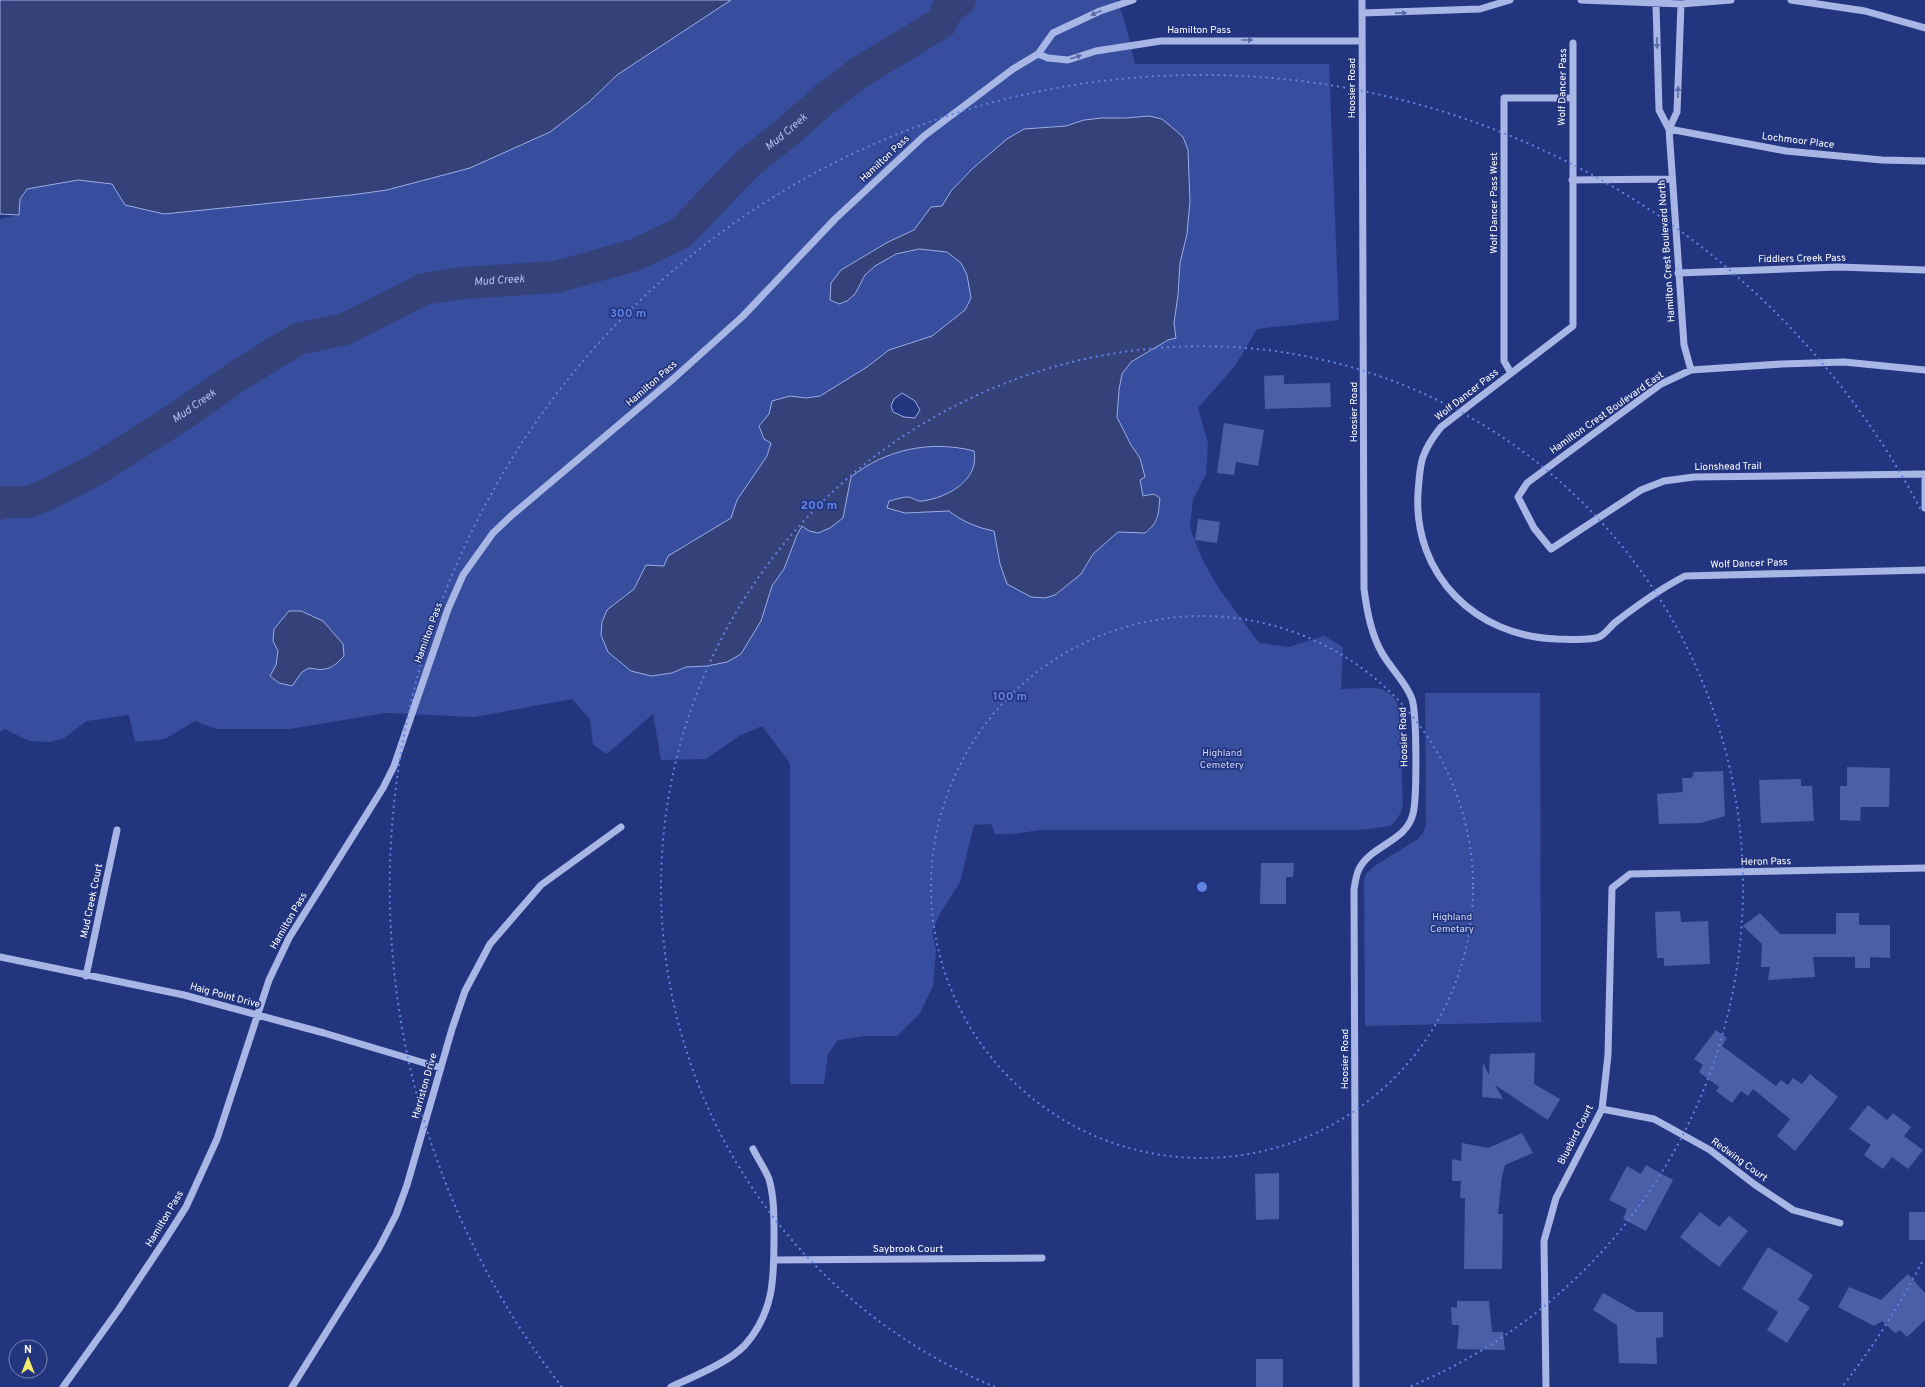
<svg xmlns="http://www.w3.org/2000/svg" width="1925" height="1387" viewBox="0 0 1925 1387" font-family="Overpass,sans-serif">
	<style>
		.green { fill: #374d9d; fill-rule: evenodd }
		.water { fill: #344279; stroke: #9caee7; fill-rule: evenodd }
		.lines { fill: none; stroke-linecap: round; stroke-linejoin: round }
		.river { stroke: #344279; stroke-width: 32 }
		.building { fill: #4b5fa8 }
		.minor { stroke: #a8b6e6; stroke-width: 7 }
		.oneway { fill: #5869a8 }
		.ring { fill: none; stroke: #6183e4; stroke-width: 2; stroke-dasharray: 2 4 }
		.labels { text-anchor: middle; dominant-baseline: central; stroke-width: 3.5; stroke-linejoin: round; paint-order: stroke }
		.street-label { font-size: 10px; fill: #fff; stroke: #23357f }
		.park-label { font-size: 10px; fill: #ccd5f5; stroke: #23357f }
		.water-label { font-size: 11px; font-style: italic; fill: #b4c1ee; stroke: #23357f }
		.centre { fill: #6183e4; stroke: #23357f; stroke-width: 2 }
		.ring-label { font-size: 12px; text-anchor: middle; font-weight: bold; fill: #6183e4; stroke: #23357f; stroke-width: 3.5; stroke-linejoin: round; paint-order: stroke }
	</style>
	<rect width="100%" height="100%" fill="#23357f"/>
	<!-- green -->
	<path class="green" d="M 731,0 L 1117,0 L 1125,22 L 1135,64 L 1329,64 L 1339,320 L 1257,329 L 1235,366 L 1198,408 L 1208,443 L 1206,474 L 1193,499 L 1190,528 L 1204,563 L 1220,590 L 1259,643 L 1289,647 L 1324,636 L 1343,647 L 1341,689 C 1365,689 1391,680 1399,709 L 1403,806 L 1400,814 L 1391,826 L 1359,830 L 1040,830 L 1014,834 L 995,834 L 991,824 L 974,825 L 960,882 L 941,912 L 932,931 L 936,950 L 933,986 L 920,1013 L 897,1036 L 865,1036 L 838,1040 L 828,1054 L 824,1084 L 790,1084 L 790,763 L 762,726 L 739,736 L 706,759 L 661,760 L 653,714 L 607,754 L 593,745 L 590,719 L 572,699 L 474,717 L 385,713 L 290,729 L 216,729 L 195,721 L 165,739 L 135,742 L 129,715 L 87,721 L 64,738 L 51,742 L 29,741 L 5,729 L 0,732 L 0,219 L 19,215 L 20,199 L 27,189 L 78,180 L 112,184 L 125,205 L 164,214 L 351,195 L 470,168 L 589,102 L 617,75 ZM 1149,116 L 1188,150 L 1190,201 L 1187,234 L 1180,263 L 1178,295 L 1174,323 L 1176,338 L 1168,340 L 1131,362 L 1122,374 L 1119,390 L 1117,417 L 1131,445 L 1140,458 L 1145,477 L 1140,480 L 1143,496 L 1154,494 C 1158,513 1161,520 1145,533 L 1118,532 L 1093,554 L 1081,574 L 1055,595 L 1045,598 L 1000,564 L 994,531 C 979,528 961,521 949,511 L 905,513 L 887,508 L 889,501 C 895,500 902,497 908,497 C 913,497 917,502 922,501 C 947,498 979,480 974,451 C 931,440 886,449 851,477 L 849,490 L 809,531 L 802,526 L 797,535 L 784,569 L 772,585 L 761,621 L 751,637 L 707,666 L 686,667 L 672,673 L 631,671 L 608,652 L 601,635 L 602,623 L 607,610 L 664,566 L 668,556 L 731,518 L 737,500 L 767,456 L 771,443 L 759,426 L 790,396 L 806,398 L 820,396 L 867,367 L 889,350 L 932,336 L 965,310 L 971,298 L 967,275 L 961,263 L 947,252 L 919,249 L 896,254 L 875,266 L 865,275 L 855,294 L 839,304 L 830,300 L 865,255 L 888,242 L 914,230 L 931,207 L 942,206 L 951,191 L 972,169 L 988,157 L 1049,126 L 1066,126 L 1084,120 Z
		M 1425,693 L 1540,693 L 1541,1022 L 1365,1026 L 1364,879 L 1367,873 L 1373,867 L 1418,839 L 1423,833 L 1426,825 Z"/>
	<!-- water -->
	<path class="water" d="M 0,0 L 731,0 L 617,75 L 589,102 L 550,132 L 470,168 L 387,190 L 351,195 L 164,214 L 125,205 L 112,184 L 78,180 L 27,189 L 20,199 L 19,215 L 0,214 Z
		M 1149,116 L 1162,119 L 1174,129 L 1183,137 L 1188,150 L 1190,201 L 1187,234 L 1180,263 L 1178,295 L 1174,323 L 1176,338 L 1168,340 L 1131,362 L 1122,374 L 1119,390 L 1117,417 L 1131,445 L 1140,458 L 1145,477 L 1140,480 L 1143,496 L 1154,494 L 1160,498 C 1158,515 1159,522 1145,533 L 1118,532 L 1093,554 L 1081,574 L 1055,595 L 1045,598 L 1031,597 L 1007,584 L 1000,564 L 994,531 C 978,528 961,521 949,511 L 905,513 L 887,508 L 889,501 C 895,500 901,497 907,497 C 913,497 917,502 922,501 C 947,498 980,480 974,451 C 931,440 886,449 851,477 L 843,518 L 830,528 L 818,533 L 809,531 L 802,526 L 797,535 L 784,569 L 772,586 L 761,621 L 741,654 L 727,662 L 707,666 L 686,667 L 672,673 L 651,676 L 631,671 L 608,652 L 601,635 L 602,622 L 607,610 L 634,589 L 646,565 L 664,566 L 668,556 L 731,518 L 737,500 L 767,456 L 771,443 L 764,439 L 759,426 L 769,414 L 772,401 L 790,396 L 806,398 L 820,396 L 867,367 L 889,350 L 932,336 L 965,310 L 971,298 L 967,275 L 961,263 L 947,252 L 919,249 L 896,254 L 875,266 L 865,275 L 855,294 L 847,301 L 839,304 L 830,300 L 831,283 L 841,270 L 888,242 L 914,230 L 931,207 L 942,206 L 951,191 L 972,169 L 1007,139 L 1024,129 L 1066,126 L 1084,120 L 1102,118 L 1126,118 ZM 902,393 L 915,401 L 920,410 L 915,418 L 904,417 L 893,412 L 891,406 L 894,399 Z
		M 289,611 L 301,611 L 323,621 L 343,644 L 344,656 C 331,670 326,671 309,668 L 302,672 L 292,686 L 279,683 L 270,676 L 276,665 L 278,651 L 273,641 L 274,629 Z"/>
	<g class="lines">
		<!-- river -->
		<path class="river" id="s1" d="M 0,504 L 3,502 L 29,502 L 48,494 L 95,470 L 179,417 L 239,375 L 298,339 L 345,329 L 424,289 L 463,283 L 556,277 L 635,255 L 681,233 L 748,163 L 785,134 L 826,98 L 860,72 L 941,23 L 948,8 L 960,0"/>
	</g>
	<!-- building -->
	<path class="building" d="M 1284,375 L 1284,384 L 1330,383 L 1331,407 L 1265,409 L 1264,376 Z
		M 1224,423 L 1264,430 L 1258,466 L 1236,462 L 1234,475 L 1217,473 Z
		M 1198,519 L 1220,522 L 1217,543 L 1195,540 Z
		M 1847,767 L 1890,768 L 1889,807 L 1861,807 L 1860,821 L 1840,820 L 1840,786 L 1847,786 Z
		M 1723,771 L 1725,816 L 1701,823 L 1659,824 L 1657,794 L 1683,792 L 1682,778 L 1692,778 L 1694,772 Z
		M 1801,779 L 1801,786 L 1812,786 L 1814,821 L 1761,823 L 1759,780 Z
		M 1261,863 L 1294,863 L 1293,877 L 1286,877 L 1286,904 L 1260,904 Z
		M 1680,911 L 1681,922 L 1708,921 L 1710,964 L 1664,966 L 1664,958 L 1657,958 L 1655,912 Z
		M 1760,913 L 1780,934 L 1836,934 L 1836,913 L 1859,913 L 1859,925 L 1890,925 L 1890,958 L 1870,957 L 1870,968 L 1855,968 L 1855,957 L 1813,957 L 1815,977 L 1768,980 L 1770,967 L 1761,967 L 1762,944 L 1743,926 Z
		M 1716,1030 L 1727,1038 L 1722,1046 L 1776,1086 L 1781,1080 L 1788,1085 L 1793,1078 L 1802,1084 L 1810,1074 L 1838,1097 L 1795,1151 L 1777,1136 L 1790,1119 L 1753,1089 L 1748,1096 L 1741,1091 L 1732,1103 L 1716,1091 L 1719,1087 L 1699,1072 L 1703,1065 L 1694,1059 Z
		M 1535,1053 L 1534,1084 L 1560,1099 L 1548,1120 L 1495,1085 L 1503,1099 L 1482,1097 L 1483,1063 L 1489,1075 L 1490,1054 Z
		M 1868,1105 L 1887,1120 L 1893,1113 L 1911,1127 L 1904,1136 L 1923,1150 L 1908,1169 L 1892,1157 L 1883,1169 L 1864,1155 L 1871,1145 L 1849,1129 Z
		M 1522,1133 L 1533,1153 L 1505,1165 L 1502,1176 L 1498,1214 L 1503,1214 L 1502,1269 L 1464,1269 L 1465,1198 L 1460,1198 L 1461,1181 L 1452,1181 L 1452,1159 L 1461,1161 L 1462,1143 L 1488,1148 Z
		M 1646,1165 L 1673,1180 L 1646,1231 L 1623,1219 L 1627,1209 L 1609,1200 L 1627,1166 L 1641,1174 Z
		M 1279,1173 L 1279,1219 L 1256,1220 L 1255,1174 Z
		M 1700,1212 L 1719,1227 L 1729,1216 L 1748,1231 L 1719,1267 L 1680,1237 Z
		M 1909,1212 L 1925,1212 L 1925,1240 L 1909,1240 Z
		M 1768,1247 L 1813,1275 L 1798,1300 L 1810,1307 L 1787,1343 L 1767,1330 L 1778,1312 L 1742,1289 Z
		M 1908,1274 L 1925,1293 L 1925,1320 L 1907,1337 L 1900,1330 L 1895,1333 L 1882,1321 L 1874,1326 L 1838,1307 L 1849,1287 L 1881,1300 Z
		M 1603,1293 L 1637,1312 L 1663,1312 L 1663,1337 L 1656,1338 L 1657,1364 L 1619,1363 L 1617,1325 L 1593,1310 Z
		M 1457,1301 L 1489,1301 L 1492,1332 L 1503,1332 L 1505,1350 L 1457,1349 L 1459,1325 L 1452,1325 L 1451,1307 L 1457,1308 Z
		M 1256,1359 L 1283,1359 L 1283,1387 L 1256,1387 Z"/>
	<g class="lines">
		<!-- minor -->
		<path class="minor" d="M 1581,0 L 1681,4 L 1731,0
			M 1791,0 L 1865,11 L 1925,28
			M 1656,4 L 1659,110 L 1669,129 L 1684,345 L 1691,370
			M 1362,13 L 1480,9 L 1510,0
			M 1573,43 L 1573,326 L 1441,427 C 1421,452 1420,462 1418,493 C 1413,575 1476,637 1557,639 C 1568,639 1589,641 1599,637 C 1606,634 1611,625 1617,621 C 1639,604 1660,589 1685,576 L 1925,570
			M 1038,54 L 1048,58 L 1068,60 L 1096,51 L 1161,41 L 1362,41
			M 1669,129 L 1786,151 L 1882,160 L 1925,161
			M 1669,129 L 1677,112 L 1681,4
			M 1572,180 L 1672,179
			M 1678,273 L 1838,267 L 1925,270
			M 1925,370 L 1844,362 L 1782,364 L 1691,370 L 1661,384 L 1562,457 L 1527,483 L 1518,497 L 1534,528 L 1551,549 L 1641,490 L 1664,481 L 1694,477 L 1925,474
			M 1511,373 L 1504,361 L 1504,98 L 1572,98
			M 1925,480 L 1925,508
			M 0,957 L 184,995 L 324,1033 L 441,1068
			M 86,976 L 117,830
			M 1602,1109 L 1654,1119 L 1710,1150 L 1754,1184 L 1793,1210 L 1840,1223
			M 774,1260 L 1042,1258
			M 63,1387 L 119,1309 L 163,1243 L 186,1207 L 217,1139 L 269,980 L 289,938 L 383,788 L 394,766 L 448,609 L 463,575 L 493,533 L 512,515 L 673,379 L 743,316 L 835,219 L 924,136 L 1013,69 L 1038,54 L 1053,33 L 1100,11 L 1133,0
			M 292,1387 L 379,1248 L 396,1215 L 407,1185 L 452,1029 L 465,991 L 490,944 L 541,885 L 621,827
			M 671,1387 C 694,1376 728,1363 745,1345 C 775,1311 774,1276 774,1233 C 774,1216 774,1196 769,1179 C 765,1169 758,1159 753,1149
			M 1356,1387 L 1354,890 C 1355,883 1356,875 1359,869 C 1371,845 1406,842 1413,814 C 1417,799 1417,714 1412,699 C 1406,682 1391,669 1382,653 C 1371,634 1367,611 1364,589 L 1362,0
			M 1546,1387 L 1544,1241 L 1556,1198 L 1602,1109 L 1608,1055 L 1612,888 L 1630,874 L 1925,868"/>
	</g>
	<!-- one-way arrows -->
	<defs><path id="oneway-solid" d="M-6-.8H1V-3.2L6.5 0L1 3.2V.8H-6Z"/></defs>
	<g class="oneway">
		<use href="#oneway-solid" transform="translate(1096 13) rotate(158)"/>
		<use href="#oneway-solid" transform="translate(1401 13) rotate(-1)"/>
		<use href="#oneway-solid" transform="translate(1247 40)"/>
		<use href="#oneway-solid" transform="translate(1657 43) rotate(89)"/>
		<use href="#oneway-solid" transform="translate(1076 57) rotate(-18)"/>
		<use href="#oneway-solid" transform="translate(1678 92) rotate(-88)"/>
	</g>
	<!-- distance rings -->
	<g class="ring">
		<circle cx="1202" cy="887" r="271"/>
		<path d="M995 1387A541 541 0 1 1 1409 1387"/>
		<path d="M1922 1262A812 812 0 0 1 1842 1387M562 1387A812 812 0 1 1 1922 512"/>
	</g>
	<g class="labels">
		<!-- street labels -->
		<g class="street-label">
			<text x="1199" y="30">Hamilton Pass</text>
			<text transform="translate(1563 87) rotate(-89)">Wolf Dancer Pass</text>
			<text transform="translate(1352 88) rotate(-90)">Hoosier Road</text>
			<text transform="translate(1798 141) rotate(7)">Lochmoor Place</text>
			<text transform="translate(885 159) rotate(-43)">Hamilton Pass</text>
			<text transform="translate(1494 203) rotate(-90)">Wolf Dancer Pass West</text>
			<text transform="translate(1667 251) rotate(-94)">Hamilton Crest Boulevard North</text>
			<text transform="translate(1802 259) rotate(-1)">Fiddlers Creek Pass</text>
			<text transform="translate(652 384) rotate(-41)">Hamilton Pass</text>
			<text transform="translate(1467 395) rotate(-38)">Wolf Dancer Pass</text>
			<text transform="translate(1354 412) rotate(-90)">Hoosier Road</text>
			<text transform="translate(1607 413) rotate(-35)">Hamilton Crest Boulevard East</text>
			<text transform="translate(1728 467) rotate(-1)">Lionshead Trail</text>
			<text transform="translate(1749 564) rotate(-2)">Wolf Dancer Pass</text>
			<text transform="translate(429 633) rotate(-70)">Hamilton Pass</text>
			<text transform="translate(1404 737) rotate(-92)">Hoosier Road</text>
			<text transform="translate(1766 862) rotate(-1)">Heron Pass</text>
			<text transform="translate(92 901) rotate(-78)">Mud Creek Court</text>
			<text transform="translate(289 921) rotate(-60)">Hamilton Pass</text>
			<text transform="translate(225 996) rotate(15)">Haig Point Drive</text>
			<text transform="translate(1345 1059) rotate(-90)">Hoosier Road</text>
			<text transform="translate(425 1086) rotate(-74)">Harriston Drive</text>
			<text transform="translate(1576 1135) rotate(-63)">Bluebird Court</text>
			<text transform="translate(1739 1160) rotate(36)">Redwing Court</text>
			<text transform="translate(165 1219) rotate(-59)">Hamilton Pass</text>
			<text x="908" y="1249">Saybrook Court</text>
		</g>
		<!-- park labels -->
		<g class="park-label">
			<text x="1222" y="753">Highland<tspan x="1222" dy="12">Cemetery</tspan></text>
			<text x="1452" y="917">Highland<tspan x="1452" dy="12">Cemetary</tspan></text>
		</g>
		<!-- water labels -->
		<g class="water-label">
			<text stroke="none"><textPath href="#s1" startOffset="893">Mud Creek</textPath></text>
			<text stroke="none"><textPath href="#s1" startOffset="557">Mud Creek</textPath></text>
			<text stroke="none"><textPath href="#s1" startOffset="221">Mud Creek</textPath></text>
		</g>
	</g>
	<circle cx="1202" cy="887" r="6" class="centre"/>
	<g class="ring-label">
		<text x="628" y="317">300 m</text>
		<text x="819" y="509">200 m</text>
		<text x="1010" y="700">100 m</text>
	</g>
	<!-- north arrow -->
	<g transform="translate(28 1359)"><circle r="19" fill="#23357f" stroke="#7b86b2"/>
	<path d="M0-3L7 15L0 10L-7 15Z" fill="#f2ea6b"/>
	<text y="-6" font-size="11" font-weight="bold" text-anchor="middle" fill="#ffffff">N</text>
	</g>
</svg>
